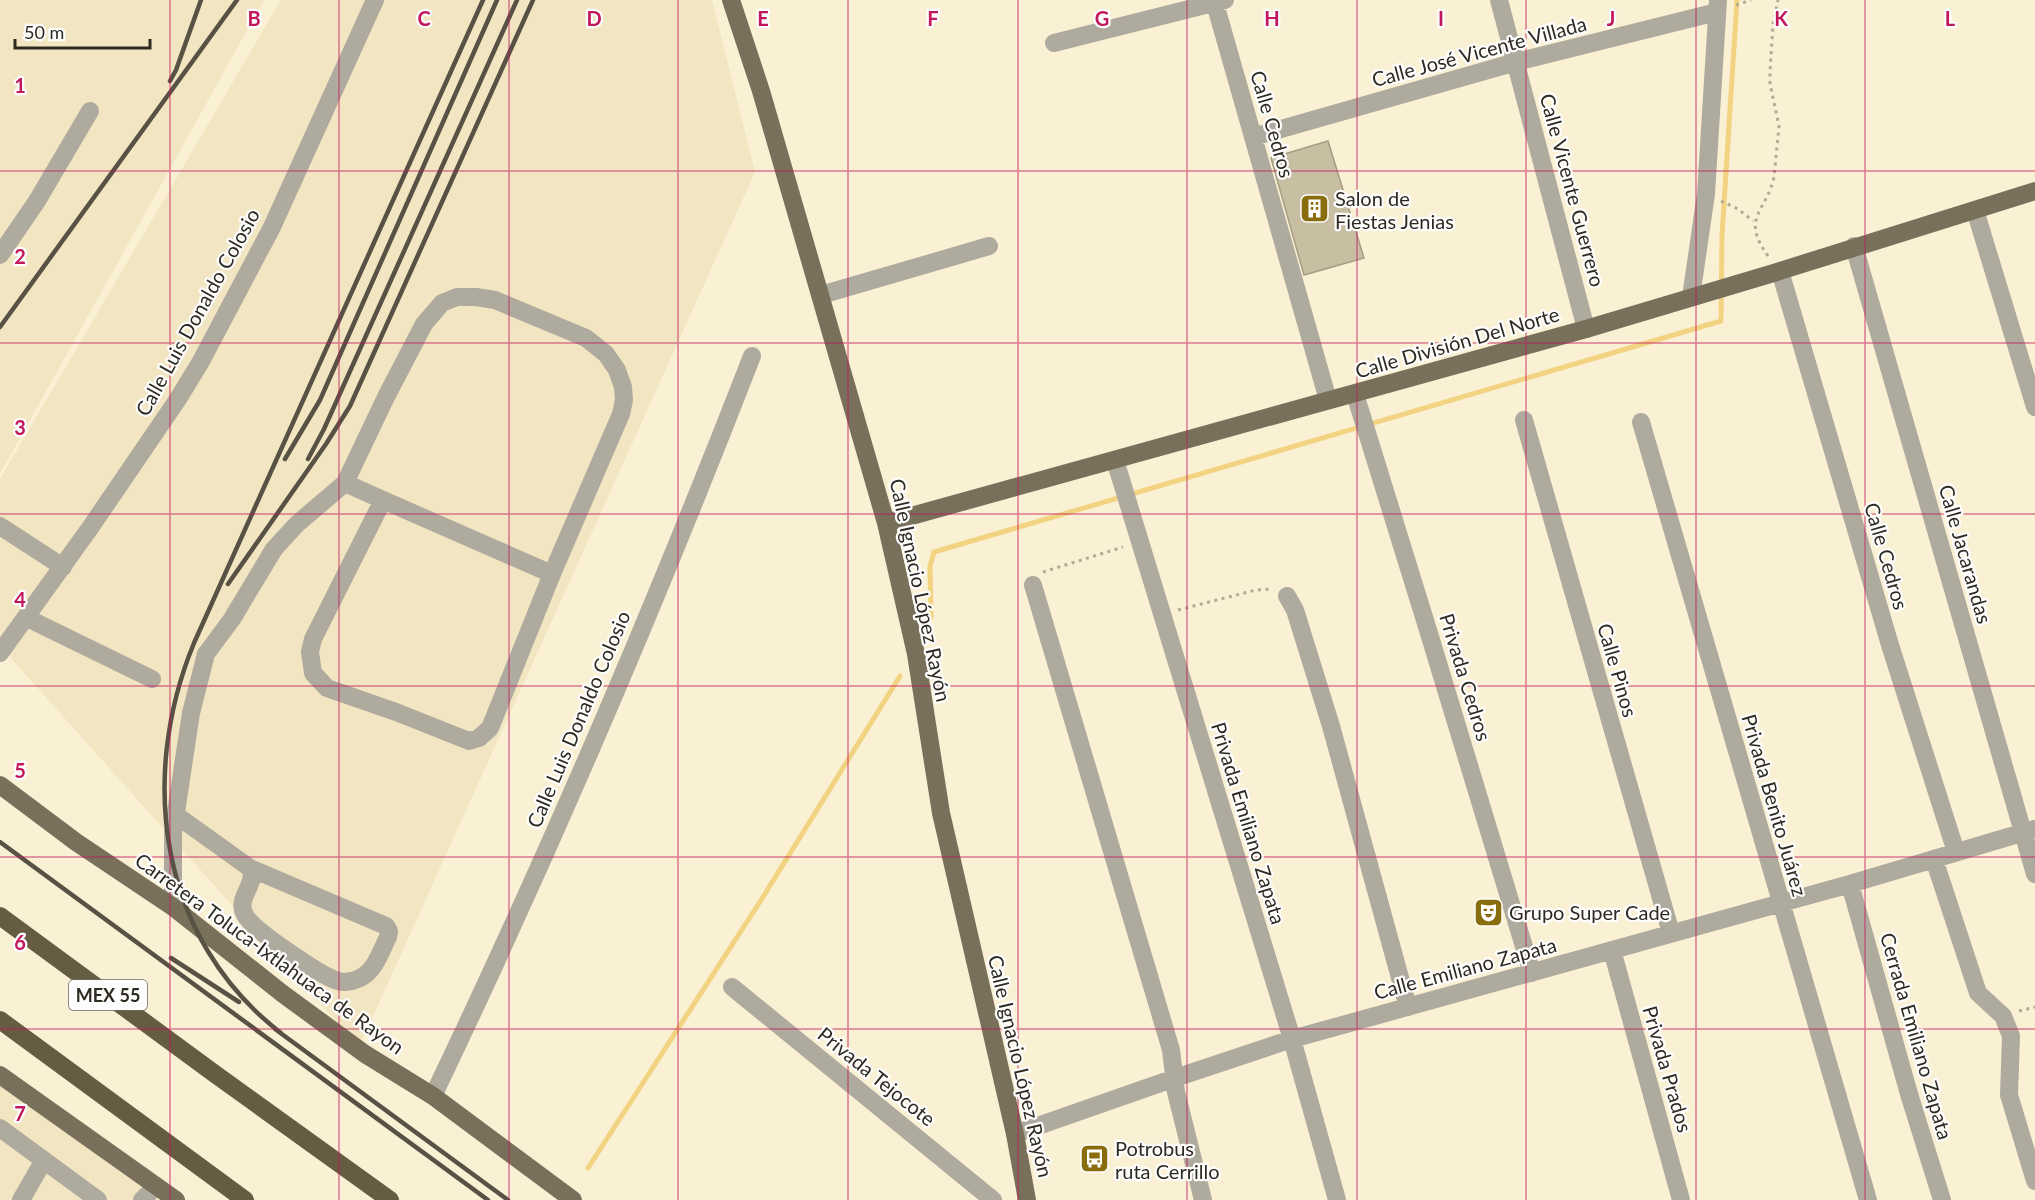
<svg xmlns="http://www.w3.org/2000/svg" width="2035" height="1200" viewBox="0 0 2035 1200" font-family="Lato,sans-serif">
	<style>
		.built { fill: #f2e5c2 }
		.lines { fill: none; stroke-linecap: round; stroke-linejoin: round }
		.stream { stroke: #f2d381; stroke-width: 5 }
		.building { fill: #c8bea2; stroke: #a79d82; stroke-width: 1.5 }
		.path { stroke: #b2aa94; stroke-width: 3; stroke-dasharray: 3 4.5; stroke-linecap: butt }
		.minor { stroke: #afaa9e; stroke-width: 18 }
		.major { stroke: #78705b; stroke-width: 18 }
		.highway { stroke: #655c43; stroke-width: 18 }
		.rail { stroke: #585245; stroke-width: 4.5 }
		.grid { fill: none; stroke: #c2185b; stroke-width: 1.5; stroke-opacity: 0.55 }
		.labels { text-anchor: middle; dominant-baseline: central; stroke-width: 4.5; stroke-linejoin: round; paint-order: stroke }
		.shield { fill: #fdfdfd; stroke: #6c6962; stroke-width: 1.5 }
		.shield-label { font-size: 18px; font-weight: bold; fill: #2e2a20 }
		.street-label { font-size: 20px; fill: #2e2a20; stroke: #fdfdfd }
		.poi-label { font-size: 20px; fill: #2e2a20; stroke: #fdfdfd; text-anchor: start }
		.grid-label { font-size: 20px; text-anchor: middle; font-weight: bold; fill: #c2185b; stroke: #fdfdfd; stroke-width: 4.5; stroke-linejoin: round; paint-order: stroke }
	</style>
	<rect width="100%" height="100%" fill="#faf0d3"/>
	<!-- built -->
	<path class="built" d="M 0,0 L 264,0 L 0,474 Z
		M 281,0 L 712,0 L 755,172 L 359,1047 L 0,646 L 0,479 Z
		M 0,1085 L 159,1200 L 0,1200 Z"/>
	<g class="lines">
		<!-- stream -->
		<path class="stream" d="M 931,618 L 930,566 L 934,552 L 1721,321 L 1722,235 L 1737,0
			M 588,1168 L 763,897 L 900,676"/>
	</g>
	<!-- building -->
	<path class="building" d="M 1328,141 L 1364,258 L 1304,275 L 1271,158 Z"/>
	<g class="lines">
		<!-- path -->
		<path class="path" d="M 1736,5 L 1751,0
			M 1721,201 L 1738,209 L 1753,221
			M 1768,256 C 1740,217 1766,213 1774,177 L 1779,126 L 1770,84 L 1770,72 L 1773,24 L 1778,0
			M 1043,572 L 1123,547
			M 1178,610 L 1256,590 L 1271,589
			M 2019,1011 L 2035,1007"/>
		<!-- minor -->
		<path class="minor" d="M 1214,0 L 1328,400
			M 1499,0 L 1586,329
			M 1054,43 L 1225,0
			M 1253,137 L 1516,62 L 1717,12
			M 1975,210 L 2035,407
			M 1854,246 L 2035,874
			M 0,255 L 37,201 L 90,111
			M 1780,271 L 1890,645 L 1956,852
			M 821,295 L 989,246
			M 1691,297 L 1706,194 L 1718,0
			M 1355,394 L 1428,630 L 1532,973
			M 1524,420 L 1671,933
			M 1641,422 L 1868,1200
			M 1115,460 L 1292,1039 L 1337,1200
			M 383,500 L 552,574
			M 0,526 L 63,567
			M 1033,585 L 1171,1050 L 1176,1092 L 1203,1200
			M 1287,596 L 1295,610 L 1331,726 L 1408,1007
			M 27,618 L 152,679
			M 0,653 L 90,528 L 178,399 L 200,363 L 272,227 L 375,0
			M 176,815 L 250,868 L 386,926 L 389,931 L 388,937 C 381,951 375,971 360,978 C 354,981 345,983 338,981 C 321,976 253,930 245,915 C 235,898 258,884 250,868
			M 1934,859 L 1978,993 L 2003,1016 L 2011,1036 L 2009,1095 L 2035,1181
			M 1850,884 L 1909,1094 L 1942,1200
			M 173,907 L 173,832 L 191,713 L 206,654 L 232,619 L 274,549 L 297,524 L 345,483 L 386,397 L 424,324 L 442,303 L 457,297 L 476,297 L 495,300 L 586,338 L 606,354 L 617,370 L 623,387 L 624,400 L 621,414 L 552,574 L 490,728 L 479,738 L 469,741 L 396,712 L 327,688 L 313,673 L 310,652 L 313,639 L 383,500 L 345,483
			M 1612,950 L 1681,1200
			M 732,987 L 993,1200
			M 433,1096 C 549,854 655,606 752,356
			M 0,1128 L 98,1200
			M 1015,1134 L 1175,1078 L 1292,1039 L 1850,884 L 2035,829
			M 21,1200 L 44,1160
			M 142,1200 L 156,1186"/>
		<!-- major -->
		<path class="major" d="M 731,0 L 761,91 L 886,523 L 916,654 L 941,813 L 1015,1134 L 1027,1200
			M 886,523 L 1586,329 L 1780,271 L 2035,191
			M 0,785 L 76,842 L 173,907 L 283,994 L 365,1054 L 433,1096 L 573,1200
			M 0,1075 L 176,1200"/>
		<!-- highway -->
		<path class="highway" d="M 0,916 L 215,1074 L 390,1200
			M 0,1020 L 245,1200"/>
		<!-- rail -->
		<path class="rail" d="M 170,81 L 176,70 L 201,0
			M 0,327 L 237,0
			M 285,459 L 320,400 L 497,0
			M 308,459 L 324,429 L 517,0
			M 228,584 L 326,444 L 350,406 L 533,0
			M 0,842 L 488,1200
			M 171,958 L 239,1002
			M 275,1029 L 508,1200
			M 281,1033 C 159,939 138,779 194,643 L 483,0"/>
	</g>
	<!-- grid -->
	<path class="grid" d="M 170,0 L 170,1200M 339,0 L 339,1200M 509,0 L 509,1200M 678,0 L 678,1200M 848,0 L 848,1200M 1018,0 L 1018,1200M 1187,0 L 1187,1200M 1357,0 L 1357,1200M 1526,0 L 1526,1200M 1696,0 L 1696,1200M 1865,0 L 1865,1200M 0,171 L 2035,171M 0,343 L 2035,343M 0,514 L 2035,514M 0,686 L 2035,686M 0,857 L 2035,857M 0,1029 L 2035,1029"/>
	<!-- icons -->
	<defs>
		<symbol id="building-square" viewBox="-11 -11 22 22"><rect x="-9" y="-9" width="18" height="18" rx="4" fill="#896c0b" stroke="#fdfdfd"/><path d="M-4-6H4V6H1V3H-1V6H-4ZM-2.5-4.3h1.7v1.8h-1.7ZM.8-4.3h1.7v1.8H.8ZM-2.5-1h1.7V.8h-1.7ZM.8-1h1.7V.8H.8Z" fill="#fff"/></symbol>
		<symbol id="theatre-square" viewBox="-11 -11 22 22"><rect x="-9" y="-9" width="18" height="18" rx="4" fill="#896c0b" stroke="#fdfdfd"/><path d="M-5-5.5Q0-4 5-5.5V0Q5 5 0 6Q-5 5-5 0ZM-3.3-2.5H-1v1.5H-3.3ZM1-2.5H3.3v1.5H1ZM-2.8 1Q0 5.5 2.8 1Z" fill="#fff"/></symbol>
		<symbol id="bus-square" viewBox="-11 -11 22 22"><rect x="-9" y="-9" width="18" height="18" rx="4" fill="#896c0b" stroke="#fdfdfd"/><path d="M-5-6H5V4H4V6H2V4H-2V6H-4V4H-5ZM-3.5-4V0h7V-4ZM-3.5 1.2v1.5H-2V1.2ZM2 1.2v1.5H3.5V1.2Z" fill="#fff"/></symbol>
	</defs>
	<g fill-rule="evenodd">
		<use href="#building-square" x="1298" y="192" width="33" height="33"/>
		<use href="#theatre-square" x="1472" y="896" width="33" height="33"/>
		<use href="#bus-square" x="1078" y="1142" width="33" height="33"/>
	</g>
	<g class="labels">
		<!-- shield labels -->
		<rect class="shield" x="69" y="980" width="78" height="30" rx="4.5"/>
		<g class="shield-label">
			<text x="108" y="995">MEX 55</text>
		</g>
		<!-- street labels -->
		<g class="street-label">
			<text transform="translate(1479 51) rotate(-15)">Calle José Vicente Villada</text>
			<text transform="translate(1273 124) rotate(74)">Calle Cedros</text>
			<text transform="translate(1573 190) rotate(75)">Calle Vicente Guerrero</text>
			<text transform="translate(197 312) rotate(-61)">Calle Luis Donaldo Colosio</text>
			<text transform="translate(1457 342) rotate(-16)">Calle División Del Norte</text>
			<text transform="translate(1966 554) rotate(74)">Calle Jacarandas</text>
			<text transform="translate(1887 556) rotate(74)">Calle Cedros</text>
			<text transform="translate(921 590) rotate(78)">Calle Ignacio López Rayón</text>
			<text transform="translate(1618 670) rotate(74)">Calle Pinos</text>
			<text transform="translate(1466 677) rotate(73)">Privada Cedros</text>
			<text transform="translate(578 719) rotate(-67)">Calle Luis Donaldo Colosio</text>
			<text transform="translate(1775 805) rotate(74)">Privada Benito Juárez</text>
			<text transform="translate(1249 823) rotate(73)">Privada Emiliano Zapata</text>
			<text transform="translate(270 953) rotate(36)">Carretera Toluca-Ixtlahuaca de Rayon</text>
			<text transform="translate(1465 968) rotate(-15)">Calle Emiliano Zapata</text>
			<text transform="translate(1917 1036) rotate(74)">Cerrada Emiliano Zapata</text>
			<text transform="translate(1021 1066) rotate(77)">Calle Ignacio López Rayón</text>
			<text transform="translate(1668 1069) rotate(74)">Privada Prados</text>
			<text transform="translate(877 1076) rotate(39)">Privada Tejocote</text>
		</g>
		<!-- poi labels -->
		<g class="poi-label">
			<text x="1335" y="198">Salon de<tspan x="1335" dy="23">Fiestas Jenias</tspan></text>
			<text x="1509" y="912">Grupo Super Cade</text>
			<text x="1115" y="1148">Potrobus<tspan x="1115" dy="23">ruta Cerrillo</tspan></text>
		</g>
	</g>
	<g class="grid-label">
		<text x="254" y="26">B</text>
		<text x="424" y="26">C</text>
		<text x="594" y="26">D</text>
		<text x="763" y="26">E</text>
		<text x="933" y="26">F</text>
		<text x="1102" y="26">G</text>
		<text x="1272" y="26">H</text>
		<text x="1441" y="26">I</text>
		<text x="1611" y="26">J</text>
		<text x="1781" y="26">K</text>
		<text x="1950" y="26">L</text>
		<text x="20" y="93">1</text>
		<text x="20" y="264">2</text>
		<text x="20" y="435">3</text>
		<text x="20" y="607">4</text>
		<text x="20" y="778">5</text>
		<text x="20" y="950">6</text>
		<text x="20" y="1121">7</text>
	</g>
	<!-- scale -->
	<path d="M15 39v9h135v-9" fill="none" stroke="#2e2a20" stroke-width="3"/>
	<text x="24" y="39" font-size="18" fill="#2e2a20" stroke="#fdfdfd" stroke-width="4.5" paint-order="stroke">50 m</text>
</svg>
